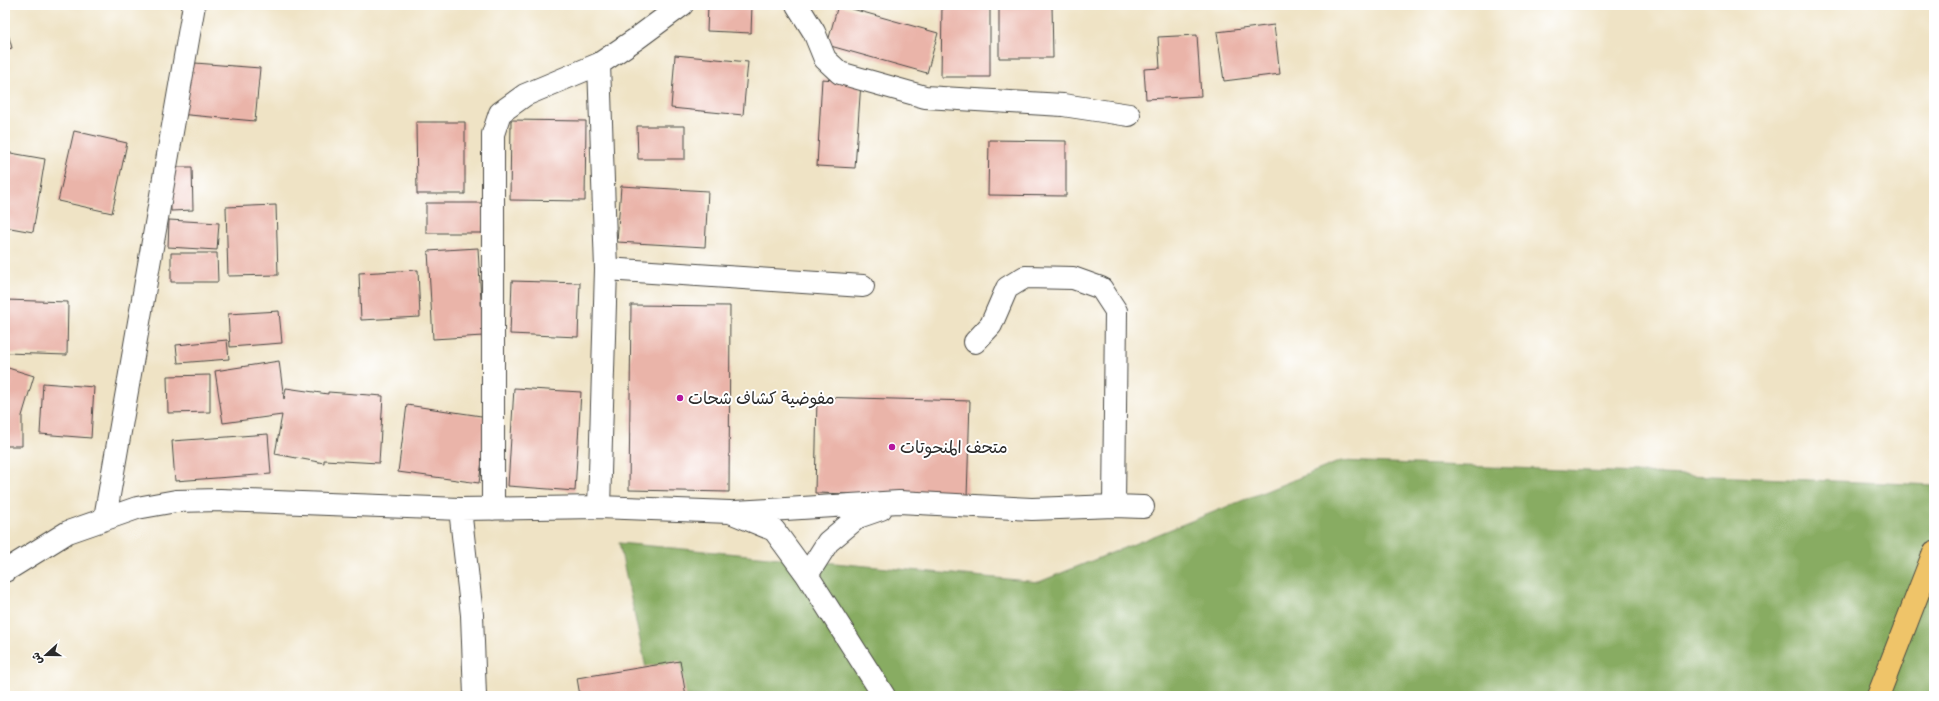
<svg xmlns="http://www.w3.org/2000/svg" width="1939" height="701" viewBox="0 0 1939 701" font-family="Caveat,'Playpen Sans Arabic',sans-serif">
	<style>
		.forest { fill: #88ac62; stroke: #5a6c46 }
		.building { fill: #eab4a9 }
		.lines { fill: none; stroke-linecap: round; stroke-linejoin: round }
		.street-casing { stroke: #484742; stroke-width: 24 }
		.primary-casing { stroke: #484742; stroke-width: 24 }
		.street { stroke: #fff; stroke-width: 22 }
		.primary { stroke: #efc469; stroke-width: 22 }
		.poi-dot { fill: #b5179e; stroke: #fff; stroke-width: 1.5 }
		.labels { text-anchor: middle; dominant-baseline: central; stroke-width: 4; stroke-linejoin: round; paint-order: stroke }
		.poi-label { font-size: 17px; fill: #2b2b2b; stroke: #fff; text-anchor: start }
	</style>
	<rect width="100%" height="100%" fill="#fff"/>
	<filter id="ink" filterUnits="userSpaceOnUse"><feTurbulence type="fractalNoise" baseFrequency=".025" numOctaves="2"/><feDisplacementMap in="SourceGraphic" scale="8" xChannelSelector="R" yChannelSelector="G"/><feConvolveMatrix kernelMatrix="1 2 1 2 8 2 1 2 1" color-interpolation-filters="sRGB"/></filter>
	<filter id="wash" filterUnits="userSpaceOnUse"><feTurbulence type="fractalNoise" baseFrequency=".012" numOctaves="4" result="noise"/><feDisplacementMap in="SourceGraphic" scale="16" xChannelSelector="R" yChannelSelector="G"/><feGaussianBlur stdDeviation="0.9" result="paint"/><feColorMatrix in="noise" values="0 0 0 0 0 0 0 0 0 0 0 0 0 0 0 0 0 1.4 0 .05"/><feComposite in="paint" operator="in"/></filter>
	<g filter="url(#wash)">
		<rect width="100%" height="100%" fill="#efe3c5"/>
		<!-- forest -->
		<path class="forest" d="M 1341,461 L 1934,485 L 1934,696 L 652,696 L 619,543 L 1039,582 Z"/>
		<g id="blocks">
			<!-- building -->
			<path class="building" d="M 708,5 L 752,5 L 751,33 L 707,31 Z
				M 838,5 L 938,33 L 927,73 L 827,45 Z
				M 942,5 L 990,5 L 990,77 L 941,77 Z
				M 999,5 L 1052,5 L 1053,58 L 999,58 Z
				M 5,23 L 12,48 L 5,50 Z
				M 1274,25 L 1280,74 L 1224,81 L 1217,32 Z
				M 1197,35 L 1201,96 L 1146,99 L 1144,69 L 1160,68 L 1158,37 Z
				M 675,55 L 748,62 L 743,115 L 671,108 Z
				M 182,62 L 260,68 L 255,121 L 178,114 Z
				M 822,79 L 861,82 L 855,168 L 817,166 Z
				M 511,120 L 586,121 L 585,201 L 510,200 Z
				M 416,122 L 465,122 L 465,194 L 417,194 Z
				M 637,126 L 685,126 L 685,159 L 638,159 Z
				M 74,131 L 127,143 L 112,213 L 58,201 Z
				M 989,140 L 1066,141 L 1066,196 L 988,195 Z
				M 5,152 L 45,159 L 33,232 L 5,227 Z
				M 170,167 L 192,167 L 193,210 L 171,211 Z
				M 621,186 L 708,191 L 705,247 L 617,242 Z
				M 426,203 L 483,203 L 483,233 L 426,233 Z
				M 276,205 L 278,275 L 228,276 L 226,207 Z
				M 169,220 L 219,223 L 217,250 L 168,247 Z
				M 478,248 L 483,336 L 433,339 L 428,251 Z
				M 171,253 L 217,253 L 218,282 L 171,282 Z
				M 418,270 L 420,317 L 361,320 L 359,273 Z
				M 512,281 L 580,283 L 578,337 L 510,334 Z
				M 5,300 L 68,302 L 67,355 L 5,353 Z
				M 631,305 L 730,306 L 729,492 L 629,490 Z
				M 279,311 L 282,343 L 230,347 L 228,314 Z
				M 227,340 L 229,359 L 178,363 L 176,345 Z
				M 279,361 L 284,399 L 286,388 L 328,394 L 328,392 L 383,396 L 379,463 L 324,460 L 324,463 L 275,454 L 282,415 L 223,423 L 215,371 Z
				M 5,367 L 34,376 L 22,416 L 22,446 L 5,446 Z
				M 210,375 L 210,412 L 168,413 L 167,376 Z
				M 43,383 L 94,387 L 91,438 L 40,434 Z
				M 514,388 L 581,392 L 575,491 L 508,486 Z
				M 817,397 L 970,401 L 967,497 L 815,493 Z
				M 407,405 L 488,417 L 479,483 L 398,472 Z
				M 268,434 L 271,474 L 175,481 L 172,441 Z
				M 680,661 L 686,696 L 580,696 L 577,678 Z"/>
		</g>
	</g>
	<g filter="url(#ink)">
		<use href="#blocks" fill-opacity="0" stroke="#484742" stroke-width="1"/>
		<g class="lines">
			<defs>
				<path id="street" d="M 797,5 L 814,32 L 825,59 L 840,73 L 925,97 L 1063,105 L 1129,115
					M 599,64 L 606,269 L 599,507
					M 606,269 L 863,286
					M 975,342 L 991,325 L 1007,288 L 1025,277 L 1073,278 L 1101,288 L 1116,311 L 1114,506
					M 460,509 L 472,615 L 475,696
					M 493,509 L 493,134 L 500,113 L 525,95 L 599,64 L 636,39 L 682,5
					M 735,512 L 899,502 L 1032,509 L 1114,506 L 1143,507
					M 105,518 L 194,5
					M 5,571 L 68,532 L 137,508 L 176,501 L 220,500 L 460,509 L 599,507 L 730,512 L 774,530 L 807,575 L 884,696
					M 807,575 L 828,542 L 858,517 L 881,509"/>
				<path id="primary" d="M 1878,696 L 1934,552"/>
			</defs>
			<!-- street casing -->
			<use href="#street" class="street-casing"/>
			<!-- primary casing -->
			<use href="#primary" class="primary-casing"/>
			<!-- street -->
			<use href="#street" class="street"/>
			<!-- primary -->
			<use href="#primary" class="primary"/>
		</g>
	</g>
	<!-- markers -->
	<g class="poi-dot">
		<circle cx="680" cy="398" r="4"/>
		<circle cx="892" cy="447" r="4"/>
	</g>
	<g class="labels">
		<!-- poi labels -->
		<g class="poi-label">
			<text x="688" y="398">مفوضية كشاف شحات</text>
			<text x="900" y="447">متحف المنحوتات</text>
		</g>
	</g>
	<!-- margin -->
	<rect width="1939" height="701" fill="none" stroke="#fff" stroke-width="20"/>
	<!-- north arrow -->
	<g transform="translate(46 655) rotate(249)" stroke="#ffffff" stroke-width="3" paint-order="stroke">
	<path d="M0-3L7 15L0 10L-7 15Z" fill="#2b2b2b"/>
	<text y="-6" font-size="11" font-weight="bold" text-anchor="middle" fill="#2b2b2b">ش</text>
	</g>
</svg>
